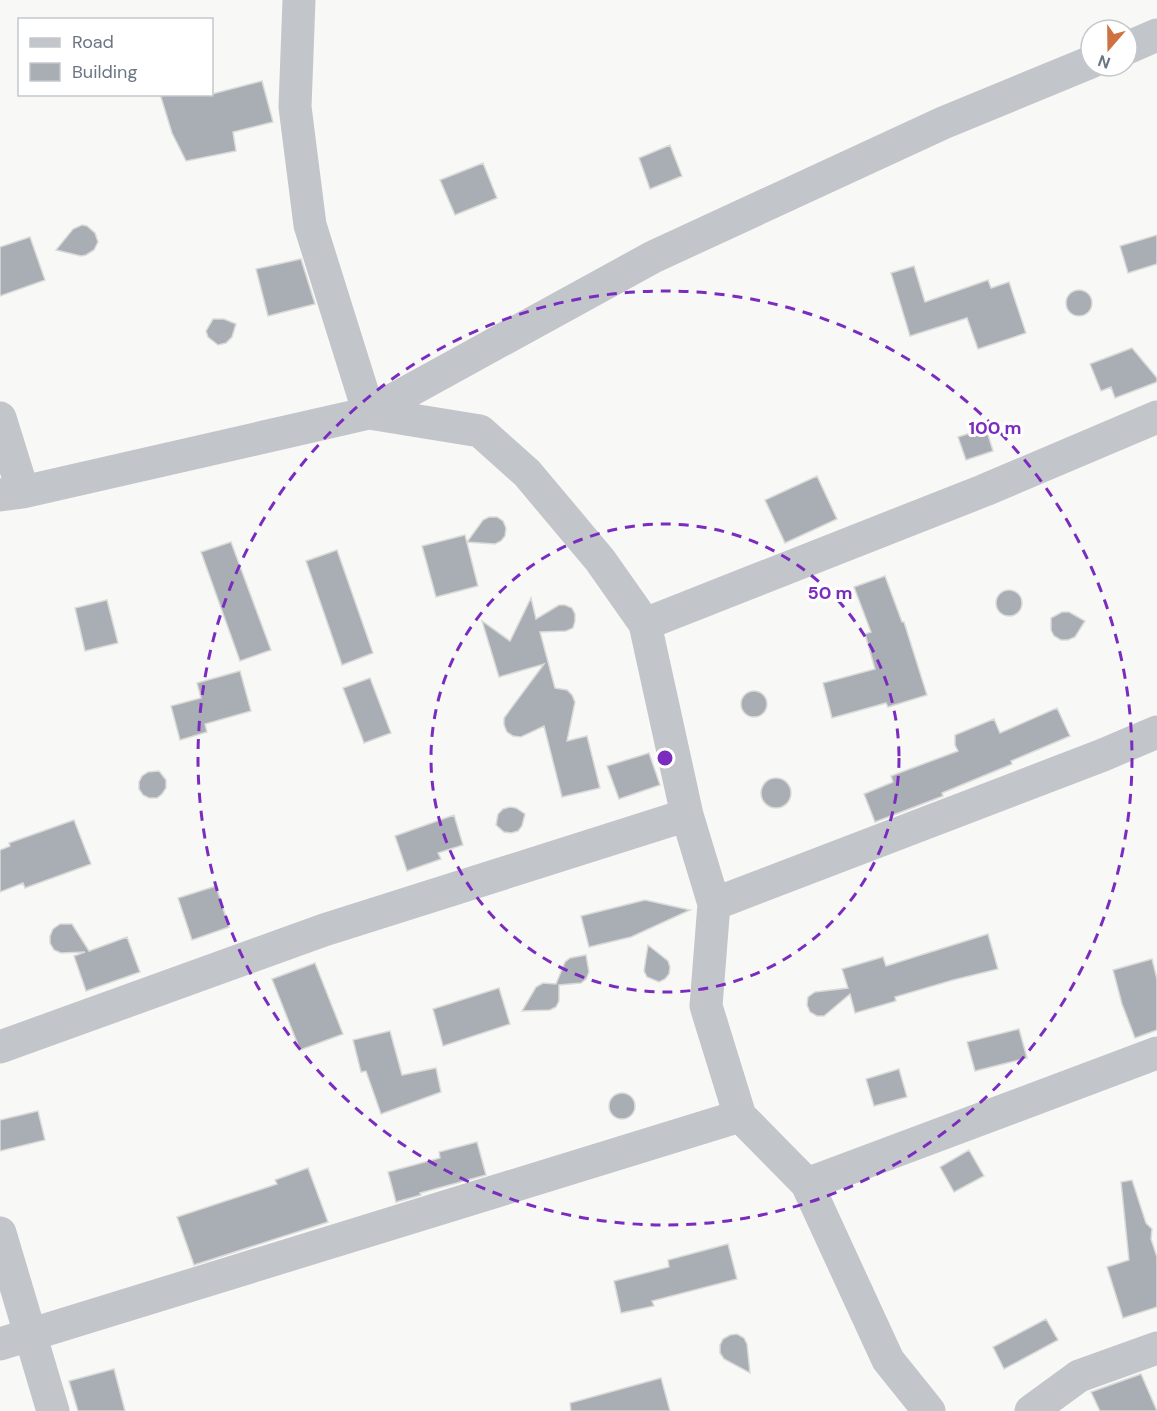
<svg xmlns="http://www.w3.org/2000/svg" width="1157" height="1411" viewBox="0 0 1157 1411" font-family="'DM Sans',sans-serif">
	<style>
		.building { fill: #a8aeb4; stroke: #dadad8; stroke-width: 1.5 }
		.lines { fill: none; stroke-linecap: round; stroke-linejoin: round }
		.minor { stroke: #c2c5c9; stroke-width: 33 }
		.ring { fill: none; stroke: #7b2cbf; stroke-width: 3; stroke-dasharray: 10 8 }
		.centre { fill: #7b2cbf; stroke: #fff; stroke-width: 3 }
		.ring-label { font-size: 18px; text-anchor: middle; font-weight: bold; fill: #7b2cbf; stroke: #fff; stroke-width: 6; stroke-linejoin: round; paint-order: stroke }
	</style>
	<rect width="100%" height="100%" fill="#f8f8f6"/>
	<!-- building -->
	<path class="building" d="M 262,81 L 273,122 L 233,132 L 236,151 L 186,161 L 172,133 L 160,94 L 212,94 Z
		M 670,145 L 682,176 L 650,189 L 639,158 Z
		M 483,163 L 497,198 L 455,215 L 440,180 Z
		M 82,225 L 87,226 L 95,233 L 98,242 L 94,250 L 86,255 L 81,256 L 56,250 L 73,229 Z
		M 1157,235 L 1157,264 L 1128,273 L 1120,246 Z
		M 30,237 L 45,280 L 0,296 L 0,247 Z
		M 301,259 L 315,304 L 268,316 L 256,269 Z
		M 914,266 L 925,302 L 988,280 L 991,288 L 1009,282 L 1026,333 L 978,349 L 967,318 L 910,336 L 891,273 Z
		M1066 303a13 13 0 1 1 26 0a13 13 0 1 1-26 0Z
		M 213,319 L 224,319 L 236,324 L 232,337 L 226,343 L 218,345 L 208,337 L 206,331 Z
		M 1132,348 L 1157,378 L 1157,382 L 1115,398 L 1111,387 L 1101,391 L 1090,364 Z
		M 986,428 L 993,451 L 966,460 L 958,437 Z
		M 817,476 L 837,519 L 785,543 L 765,500 Z
		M 489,517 L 497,517 L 503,521 L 506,528 L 505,536 L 501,541 L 495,544 L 467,542 L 483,520 Z
		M 465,535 L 478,586 L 436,597 L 422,546 Z
		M 231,542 L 271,650 L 240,661 L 201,552 Z
		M 337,550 L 373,653 L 342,665 L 306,561 Z
		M 885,576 L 902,622 L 904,622 L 927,695 L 888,707 L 886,703 L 832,718 L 823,683 L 875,669 L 865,634 L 871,632 L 854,587 Z
		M996 603a13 13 0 1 1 26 0a13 13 0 1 1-26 0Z
		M 531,598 L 536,619 L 559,605 L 565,605 L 572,608 L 575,614 L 575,621 L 573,628 L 566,631 L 540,632 L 555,688 L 567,690 L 572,695 L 575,702 L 567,741 L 587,736 L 600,788 L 562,797 L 544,726 L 521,737 L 513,736 L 507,732 L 504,725 L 504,718 L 544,664 L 499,677 L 482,621 L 510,641 Z
		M 107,600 L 118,643 L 85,651 L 75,608 Z
		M 1062,612 L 1069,612 L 1085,621 L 1075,637 L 1068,640 L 1061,640 L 1054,636 L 1051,630 L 1051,618 Z
		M 240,671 L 251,711 L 205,724 L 207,732 L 180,740 L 171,706 L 201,698 L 197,683 Z
		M 370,678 L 391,733 L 364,743 L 343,688 Z
		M741 704a13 13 0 1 1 26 0a13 13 0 1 1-26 0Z
		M 1057,708 L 1070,736 L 1011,761 L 1012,764 L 942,793 L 943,796 L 875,822 L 864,794 L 893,782 L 891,776 L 958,751 L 955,745 L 955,735 L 994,719 L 1000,733 Z
		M 649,753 L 660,785 L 619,799 L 607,766 Z
		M 159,771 L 166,780 L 166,788 L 162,794 L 157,798 L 149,798 L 143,795 L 139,789 L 139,782 L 142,776 L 148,772 Z
		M761 793a15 15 0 1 1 30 0a15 15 0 1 1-30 0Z
		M 510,807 L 516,808 L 525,814 L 522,826 L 518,831 L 511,833 L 504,832 L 496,825 L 498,814 L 503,809 Z
		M 454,815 L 463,845 L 438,853 L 441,859 L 407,871 L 395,836 Z
		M 74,820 L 91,864 L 25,888 L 23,883 L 0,892 L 0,850 L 10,846 L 9,843 Z
		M 216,886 L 229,927 L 192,940 L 178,898 Z
		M 645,900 L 690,910 L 631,937 L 589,947 L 581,916 Z
		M 60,924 L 72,924 L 89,951 L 127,937 L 140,972 L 86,991 L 74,956 L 85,952 L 61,953 L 54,950 L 50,943 L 50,936 L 53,929 Z
		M 988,934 L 998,969 L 953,980 L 895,997 L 896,1001 L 855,1013 L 850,994 L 824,1016 L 817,1016 L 810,1012 L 807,1005 L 808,997 L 815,992 L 848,988 L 842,969 L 883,957 L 886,966 Z
		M 648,945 L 668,961 L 670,967 L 669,974 L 665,979 L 659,982 L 647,977 L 644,971 Z
		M 586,955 L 589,972 L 586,979 L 581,983 L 559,985 L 559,1001 L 556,1007 L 550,1010 L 522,1011 L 536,987 L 543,983 L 556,984 L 565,962 L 570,958 Z
		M 1152,959 L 1157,979 L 1157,1030 L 1135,1038 L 1122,1004 L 1113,970 Z
		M 315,963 L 343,1034 L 300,1050 L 272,979 Z
		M 499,988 L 510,1024 L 443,1046 L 433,1009 Z
		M 1019,1029 L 1027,1058 L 975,1071 L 967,1042 Z
		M 390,1031 L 402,1075 L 436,1068 L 441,1092 L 381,1114 L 366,1071 L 361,1072 L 353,1040 Z
		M 899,1069 L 907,1097 L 874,1106 L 866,1079 Z
		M609 1106a13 13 0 1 1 26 0a13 13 0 1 1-26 0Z
		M 38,1111 L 45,1140 L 0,1151 L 0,1120 Z
		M 477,1142 L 486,1175 L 420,1193 L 421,1195 L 396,1202 L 388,1172 L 440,1158 L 439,1152 Z
		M 969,1150 L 984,1176 L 954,1192 L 940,1167 Z
		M 308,1168 L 328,1222 L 194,1265 L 177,1217 L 277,1184 L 275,1180 Z
		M 1132,1180 L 1146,1223 L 1152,1229 L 1151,1239 L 1157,1257 L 1157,1307 L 1123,1318 L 1107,1267 L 1129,1260 L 1121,1182 Z
		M 728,1244 L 737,1279 L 652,1301 L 654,1306 L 621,1313 L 614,1281 L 669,1267 L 668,1260 Z
		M 1046,1319 L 1058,1340 L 1004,1369 L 993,1347 Z
		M 737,1334 L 744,1338 L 747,1344 L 750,1373 L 724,1359 L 720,1353 L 720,1345 L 723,1339 L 730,1335 Z
		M 114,1369 L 125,1411 L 78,1411 L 69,1381 Z
		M 1141,1374 L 1157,1411 L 1100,1411 L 1091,1392 Z
		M 661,1378 L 670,1411 L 571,1411 L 570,1403 Z"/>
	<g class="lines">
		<!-- minor -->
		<path class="minor" d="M 299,0 L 295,107 L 310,225 L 369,413
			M 1127,48 L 1157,35
			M 369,413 L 480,431 L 527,473 L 600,560 L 645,624 L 687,815 L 714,904 L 706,1006 L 740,1116 L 807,1184 L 888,1360 L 929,1411
			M 0,418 L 23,492
			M 0,495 L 23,492 L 369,413 L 653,257 L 943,123 L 1091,62
			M 645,624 L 985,490 L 1157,417
			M 714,904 L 1103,755 L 1157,732
			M 0,1047 L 324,930 L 687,815
			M 807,1184 L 1157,1053
			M 0,1233 L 53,1411
			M 0,1344 L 740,1116
			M 1031,1411 L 1079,1376 L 1157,1348"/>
	</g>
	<!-- distance rings -->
	<g class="ring">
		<circle cx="665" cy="758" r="234"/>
		<circle cx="665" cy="758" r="467"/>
	</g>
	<circle cx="665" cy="758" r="9" class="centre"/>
	<g class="ring-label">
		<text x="995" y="434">100 m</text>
		<text x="830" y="599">50 m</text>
	</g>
	<!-- legend -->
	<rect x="18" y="18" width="195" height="78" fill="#ffffff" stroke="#c4c8cd" stroke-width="1.5"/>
	<rect x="30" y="38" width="30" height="9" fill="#c2c5c9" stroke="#c4c8cd" stroke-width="1.5"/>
	<text x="72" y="48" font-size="18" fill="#6b7683">Road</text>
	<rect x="30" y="63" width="30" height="18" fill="#a8aeb4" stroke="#c4c8cd" stroke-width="1.5"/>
	<text x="72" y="78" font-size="18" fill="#6b7683">Building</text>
	<!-- north arrow -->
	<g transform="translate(1109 48) rotate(200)"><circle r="28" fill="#ffffff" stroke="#c4c8cd" stroke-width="1.5"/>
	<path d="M0-4.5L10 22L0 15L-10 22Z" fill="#ce7241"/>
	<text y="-9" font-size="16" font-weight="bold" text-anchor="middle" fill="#6b7683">N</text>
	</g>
</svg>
